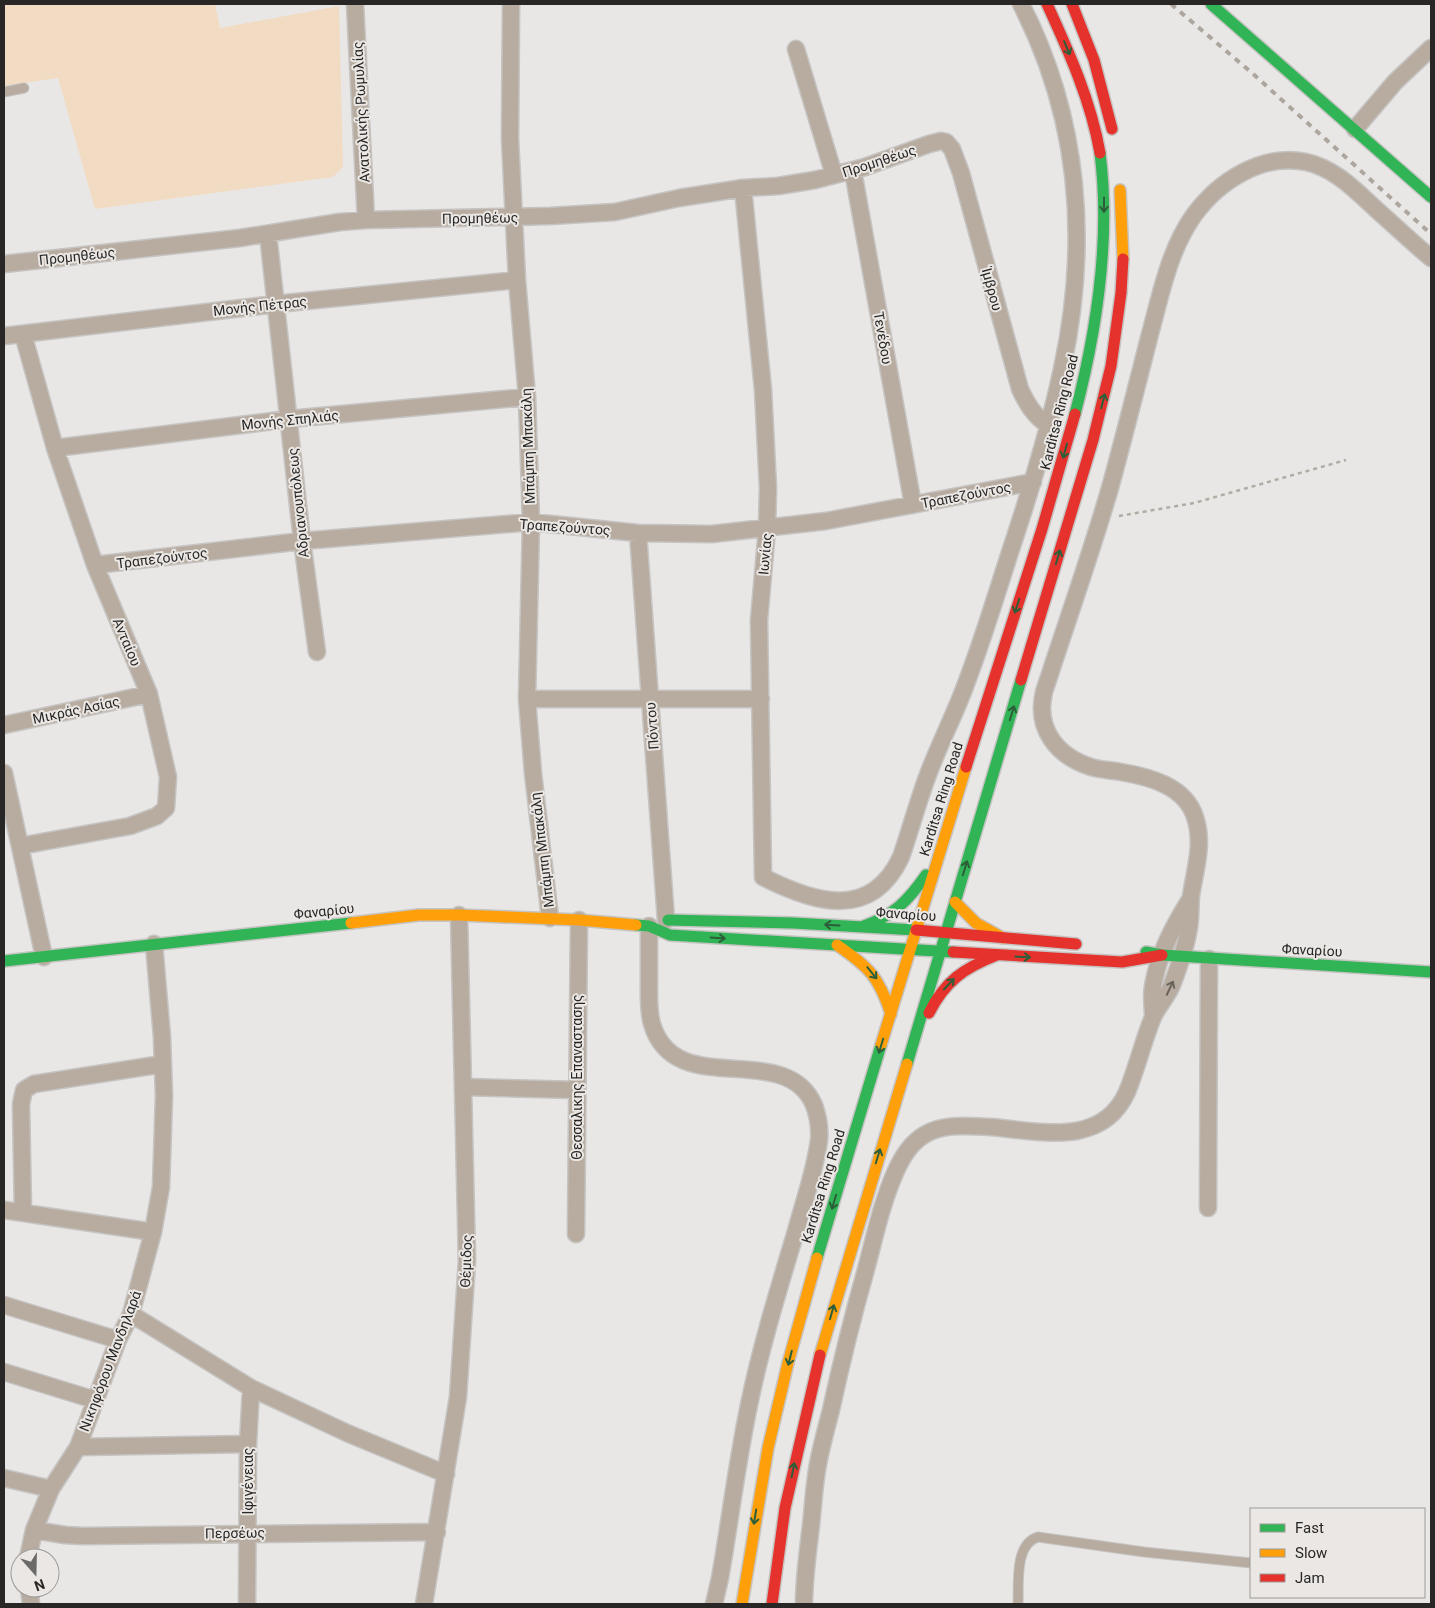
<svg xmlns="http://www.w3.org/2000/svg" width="1435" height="1608" viewBox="0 0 1435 1608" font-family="Roboto,sans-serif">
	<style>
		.green { fill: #f2dbc3 }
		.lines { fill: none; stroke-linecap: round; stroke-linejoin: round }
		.lane-casing { stroke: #c6c4c3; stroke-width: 11 }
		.street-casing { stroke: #c6c4c3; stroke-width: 19 }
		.fast-casing { stroke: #c6c4c3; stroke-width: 14 }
		.slow-casing { stroke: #c6c4c3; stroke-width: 14 }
		.jam-casing { stroke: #c6c4c3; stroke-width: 14 }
		.path { stroke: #b2aba4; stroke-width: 2.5; stroke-dasharray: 4 4; stroke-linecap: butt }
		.lane { stroke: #b7ac9f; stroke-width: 9 }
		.street { stroke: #b7ac9f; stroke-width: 16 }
		.fast { stroke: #30b455; stroke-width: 11 }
		.slow { stroke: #ff9f0a; stroke-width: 11 }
		.jam { stroke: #e5322d; stroke-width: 11 }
		.rail { stroke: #aca69e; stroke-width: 4; stroke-dasharray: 6 6; stroke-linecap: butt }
		.oneway { stroke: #2c5f39 }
		.oneway2 { stroke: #69635c }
		.labels { text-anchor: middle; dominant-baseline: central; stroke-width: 4; stroke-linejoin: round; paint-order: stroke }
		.street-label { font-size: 14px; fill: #292726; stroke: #eae7e4 }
	</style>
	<rect width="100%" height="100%" fill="#e9e7e5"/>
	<!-- green -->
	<path class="green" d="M 4,4 L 215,4 L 220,28 L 339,6 L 343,167 L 333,177 L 95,209 L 58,78 L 4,86 Z"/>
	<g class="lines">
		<defs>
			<path id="lane" d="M 4,92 L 24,88
				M 1018,1604 C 1019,1584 1014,1544 1038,1537 L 1144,1552 L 1251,1563"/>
			<path id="street" d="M 355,4 L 366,220
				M 511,4 L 510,139 L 517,280 L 527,397 L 531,522 L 527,699 L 533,773 L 550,918
				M 796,49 L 834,175
				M 1355,129 L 1395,82 L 1431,48
				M 853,171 L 913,505
				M 743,188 L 763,390 L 768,488 L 767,529 L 759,620 L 763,877 C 814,903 871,921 901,857 C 910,831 917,805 926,780 C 938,746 955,715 967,681 C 985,634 999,585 1015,537 C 1033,482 1050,426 1062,369 C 1089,244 1080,119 1021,4
				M 268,234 L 302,541 L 317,652
				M 4,264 L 240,238 L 340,222 L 366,220 L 550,216 L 615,212 L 679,198 L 743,188 L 778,186 L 815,180 L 865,167 L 929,144 L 941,141 L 946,142 L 952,149 L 961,173 L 1020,389 C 1027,404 1034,416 1048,425
				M 4,336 L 276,304 L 517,280
				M 55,448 L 289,419 L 527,397
				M 638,533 L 666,920
				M 95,565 L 302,541 L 531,522 L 638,533 L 712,534 L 826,521 L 1033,482
				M 527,699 L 761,699
				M 4,725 L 149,694
				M 4,773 L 44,957
				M 20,846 L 130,826 L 157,816 L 166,808 L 168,777 L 149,694 L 95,565 L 55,448 L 23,334
				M 649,926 C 649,945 649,963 649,981 C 649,995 648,1010 652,1024 C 675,1102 785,1038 814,1105 C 818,1116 820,1129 819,1140 C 815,1171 804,1201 796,1231 C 779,1288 761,1346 749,1405 C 737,1462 730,1521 720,1578 L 714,1604
				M 1153,1016 C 1153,1007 1151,995 1153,986 C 1158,955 1173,927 1189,901
				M 464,1087 L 577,1090
				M 1208,1208 L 1209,959
				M 4,1210 L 153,1232
				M 23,1213 L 21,1104 L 24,1090 L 34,1084 L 163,1064
				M 576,1234 L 579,920
				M 4,1305 L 118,1340
				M 131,1314 L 251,1388 L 347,1433 L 446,1474
				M 4,1372 L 95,1400
				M 78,1447 L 248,1444
				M 4,1478 L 51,1489
				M 34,1530 L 65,1535 L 83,1536 L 437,1532
				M 28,1558 L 34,1530 L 51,1489 L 78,1447 L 118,1340 L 131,1314 L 153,1232 L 161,1187 L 164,1096 L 162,1037 L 154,944
				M 29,1588 L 31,1604
				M 247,1604 L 248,1444 L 251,1388
				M 424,1604 L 458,1397 L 467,1261 L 459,915
				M 804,1604 C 804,1578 808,1551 811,1525 C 813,1507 814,1488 817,1470 C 820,1450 826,1430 831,1410 C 841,1364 852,1319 865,1273 C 874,1240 881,1205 895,1173 C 901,1159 911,1143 924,1135 C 943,1123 969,1126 990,1127 C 1039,1131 1102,1148 1127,1092 C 1137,1068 1143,1041 1153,1017 C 1158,1006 1167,997 1172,985 C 1178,969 1185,950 1188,933 C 1191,921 1190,908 1191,896 C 1195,869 1204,844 1195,817 C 1185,786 1150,777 1121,772 C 1111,770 1100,770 1091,767 C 1057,756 1035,729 1044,692 C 1066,624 1090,557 1110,488 C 1124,437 1137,385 1150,334 C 1161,294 1169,250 1194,215 C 1219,181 1262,153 1306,162 C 1335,168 1357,192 1378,211 C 1396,227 1413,243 1431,258"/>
			<path id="fast" d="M 1211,4 L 1431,197
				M 1075,414 C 1097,330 1111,240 1100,153
				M 668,920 L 793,923 L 916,930
				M 636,925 L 649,926 L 670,935 L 953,952
				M 864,926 C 894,915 908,901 926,875
				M 1146,952 L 1162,955 L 1431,972
				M 4,961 L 351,923
				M 907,1064 L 1021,680
				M 817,1258 L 881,1045"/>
			<path id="slow" d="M 1120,190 L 1123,259
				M 955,902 L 976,923 L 1003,938
				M 351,923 L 419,915 L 459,915 L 579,920 L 636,925
				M 837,945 C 869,967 879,977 891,1014
				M 881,1045 L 966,767
				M 820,1355 L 907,1064
				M 742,1604 L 768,1448 L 788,1363 L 817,1258"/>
			<path id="jam" d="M 1047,4 C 1069,52 1091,101 1100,153
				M 1072,4 L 1094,60 L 1112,129
				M 1021,680 L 1093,440 L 1111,366 L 1121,293 L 1123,259
				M 966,767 L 1042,529 L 1075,414
				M 916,930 L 1076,944
				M 953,952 L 1122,962 L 1162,955
				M 929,1013 C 945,981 964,968 997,955
				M 772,1604 L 785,1508 L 820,1355"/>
		</defs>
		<!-- lane casing -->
		<use href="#lane" class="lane-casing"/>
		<!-- street casing -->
		<use href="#street" class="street-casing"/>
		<!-- fast casing -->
		<use href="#fast" class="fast-casing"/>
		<!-- slow casing -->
		<use href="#slow" class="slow-casing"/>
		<!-- jam casing -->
		<use href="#jam" class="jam-casing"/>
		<!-- path -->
		<path class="path" d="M 1119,516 L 1194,503 L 1346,460"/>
		<!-- lane -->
		<use href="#lane" class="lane"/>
		<!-- street -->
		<use href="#street" class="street"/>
		<!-- fast -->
		<use href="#fast" class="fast"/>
		<!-- slow -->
		<use href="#slow" class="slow"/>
		<!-- jam -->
		<use href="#jam" class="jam"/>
		<!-- rail -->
		<path class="rail" d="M 1171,4 L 1252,73 L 1431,234"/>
	</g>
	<!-- one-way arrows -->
	<defs><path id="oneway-shaft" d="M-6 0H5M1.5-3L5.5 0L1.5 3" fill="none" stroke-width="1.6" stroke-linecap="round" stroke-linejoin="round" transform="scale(1.25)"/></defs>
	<g class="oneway">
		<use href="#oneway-shaft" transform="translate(1067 48) rotate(67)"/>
		<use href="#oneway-shaft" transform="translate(1104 205) rotate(90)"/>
		<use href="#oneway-shaft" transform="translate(1103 401) rotate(-76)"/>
		<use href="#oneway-shaft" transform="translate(1065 451) rotate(106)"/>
		<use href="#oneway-shaft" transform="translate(1058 557) rotate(-73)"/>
		<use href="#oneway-shaft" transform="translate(1017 606) rotate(108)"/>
		<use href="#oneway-shaft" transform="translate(1012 713) rotate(-73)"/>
		<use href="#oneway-shaft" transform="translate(965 868) rotate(-73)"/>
		<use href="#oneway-shaft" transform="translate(832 925) rotate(-177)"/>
		<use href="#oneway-shaft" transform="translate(718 938) rotate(4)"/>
		<use href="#oneway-shaft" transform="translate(1023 957) rotate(3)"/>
		<use href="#oneway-shaft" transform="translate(872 973) rotate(51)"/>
		<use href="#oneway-shaft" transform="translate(949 984) rotate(-47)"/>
		<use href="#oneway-shaft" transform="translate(881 1046) rotate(107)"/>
		<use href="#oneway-shaft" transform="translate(878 1156) rotate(-73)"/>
		<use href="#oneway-shaft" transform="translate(834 1202) rotate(107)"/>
		<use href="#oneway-shaft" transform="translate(832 1312) rotate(-74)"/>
		<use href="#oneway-shaft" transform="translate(790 1358) rotate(104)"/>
		<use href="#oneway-shaft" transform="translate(793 1470) rotate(-79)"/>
		<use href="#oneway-shaft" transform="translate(755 1517) rotate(99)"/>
	</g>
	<use class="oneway2" href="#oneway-shaft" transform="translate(1170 988) rotate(-65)"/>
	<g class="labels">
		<!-- street labels -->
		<g class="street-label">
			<text transform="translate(361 112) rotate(-93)">Ανατολικής Ρωμυλίας</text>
			<text transform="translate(879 161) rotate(-18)">Προμηθέως</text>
			<text transform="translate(480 218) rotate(-1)">Προμηθέως</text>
			<text transform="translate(77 256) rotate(-6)">Προμηθέως</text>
			<text transform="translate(992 289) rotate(75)">Ίμβρου</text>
			<text transform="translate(260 306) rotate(-6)">Μονής Πέτρας</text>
			<text transform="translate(883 338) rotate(80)">Τενέδου</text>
			<text transform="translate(1059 412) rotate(-76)">Karditsa Ring Road</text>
			<text transform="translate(290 420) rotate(-6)">Μονής Σπηλιάς</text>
			<text transform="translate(528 446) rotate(-92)">Μπάμπη Μπακάλη</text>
			<text transform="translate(966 495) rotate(-11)">Τραπεζούντος</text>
			<text transform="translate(298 503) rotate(-96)">Αδριανουπόλεως</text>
			<text transform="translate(565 527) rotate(4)">Τραπεζούντος</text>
			<text transform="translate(765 554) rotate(-85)">Ιωνίας</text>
			<text transform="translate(162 558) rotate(-7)">Τραπεζούντος</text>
			<text transform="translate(127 642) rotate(67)">Ανταίου</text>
			<text transform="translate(76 710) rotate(-12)">Μικράς Ασίας</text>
			<text transform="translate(652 726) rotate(-94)">Πόντου</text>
			<text transform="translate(941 799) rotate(-73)">Karditsa Ring Road</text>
			<text transform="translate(542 850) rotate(-97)">Μπάμπη Μπακάλη</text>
			<text transform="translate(324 911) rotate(-6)">Φαναρίου</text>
			<text transform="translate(906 914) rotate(4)">Φαναρίου</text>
			<text transform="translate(1312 950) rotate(3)">Φαναρίου</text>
			<text transform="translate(577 1077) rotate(-90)">Θεσσαλικης Επαναστασης</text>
			<text transform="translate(823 1186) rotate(-73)">Karditsa Ring Road</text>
			<text transform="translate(466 1261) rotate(-88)">Θέμιδος</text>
			<text transform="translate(110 1361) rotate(-69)">Νικηφόρου Μανδηλαρά</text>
			<text transform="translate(248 1481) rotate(-90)">Ιφιγένειας</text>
			<text transform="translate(235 1533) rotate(-1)">Περσέως</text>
		</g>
	</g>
	<!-- border -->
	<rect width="1435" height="1608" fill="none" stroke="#292726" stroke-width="10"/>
	<!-- legend -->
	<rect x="1250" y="1508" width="175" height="90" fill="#eae7e4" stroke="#9d9a98"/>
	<rect x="1260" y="1524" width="25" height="8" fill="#30b455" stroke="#9d9a98"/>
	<text x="1295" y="1533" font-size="15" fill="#292726">Fast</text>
	<rect x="1260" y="1549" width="25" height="8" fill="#ff9f0a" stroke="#9d9a98"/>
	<text x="1295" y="1558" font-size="15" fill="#292726">Slow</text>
	<rect x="1260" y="1574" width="25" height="8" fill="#e5322d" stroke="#9d9a98"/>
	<text x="1295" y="1583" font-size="15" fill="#292726">Jam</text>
	<!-- north arrow -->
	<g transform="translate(35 1573) rotate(160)"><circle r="24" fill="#eae7e4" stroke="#9d9a98"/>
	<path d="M0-4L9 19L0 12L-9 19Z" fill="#6c6a69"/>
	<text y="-8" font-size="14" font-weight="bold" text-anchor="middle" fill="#292726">N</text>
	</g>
</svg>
